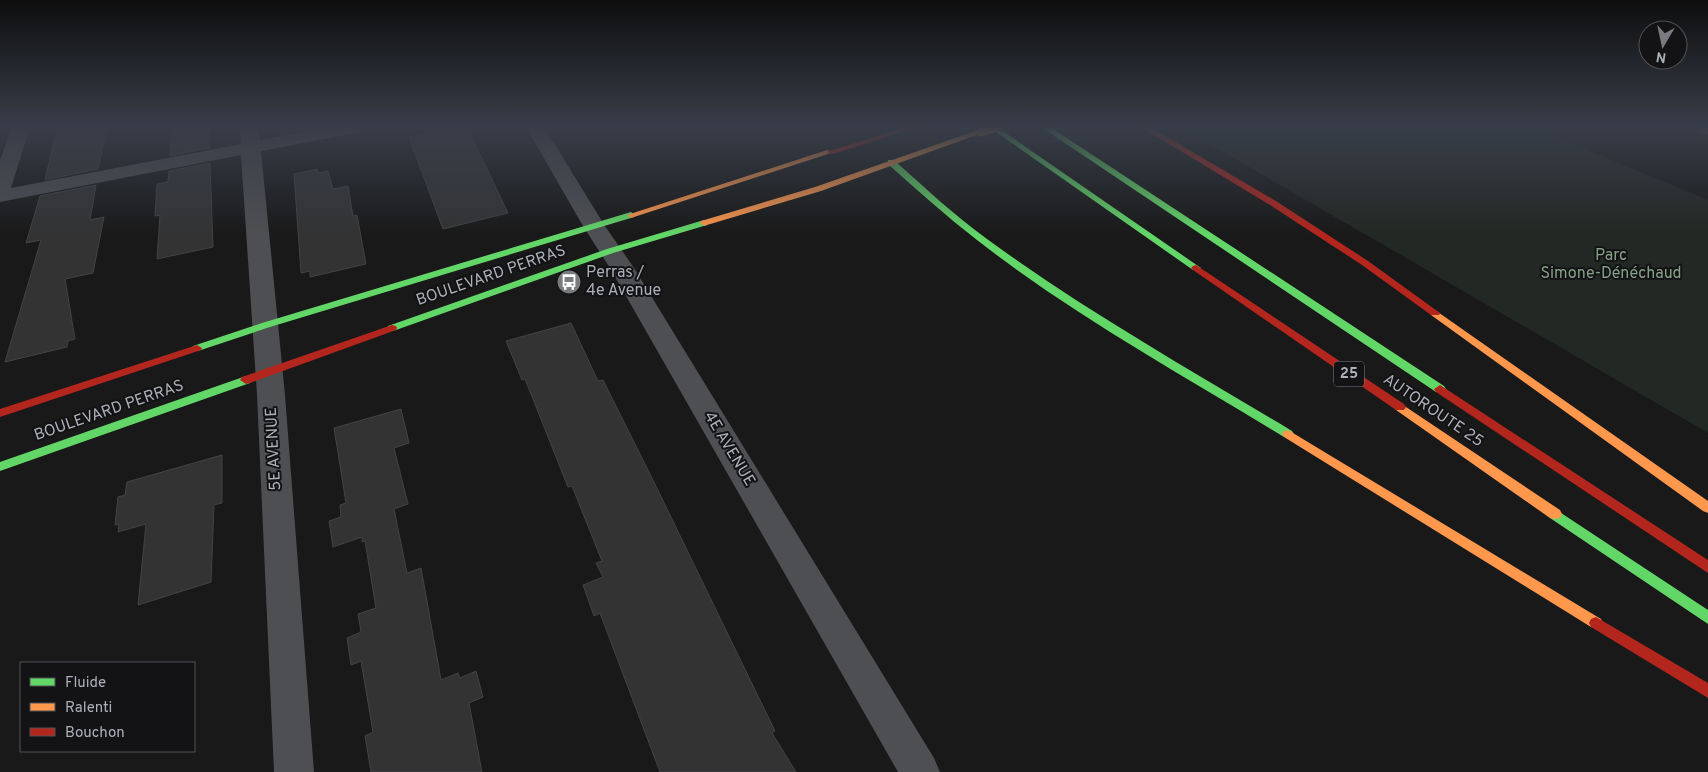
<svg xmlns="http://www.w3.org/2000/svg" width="1708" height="772" viewBox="0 0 1708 772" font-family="Overpass,sans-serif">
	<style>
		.green { fill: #222823 }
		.building { fill: #333334; stroke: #424345 }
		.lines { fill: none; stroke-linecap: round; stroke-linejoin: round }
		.street { fill: #4e4f52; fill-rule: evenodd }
		.fast { fill: #63d668; fill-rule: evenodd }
		.slow { fill: #ff974d; fill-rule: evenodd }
		.jam { fill: #b3261e; fill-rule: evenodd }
		.slow-bridge { stroke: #ff974d; stroke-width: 9 }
		.labels { text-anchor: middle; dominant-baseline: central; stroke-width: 4; stroke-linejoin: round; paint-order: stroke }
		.shield { fill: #131315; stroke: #7e8187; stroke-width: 1 }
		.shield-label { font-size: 15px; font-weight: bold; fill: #acb0b8 }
		.park-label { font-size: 16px; fill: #85a187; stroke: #131315 }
		.poi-label { font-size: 16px; fill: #acb0b8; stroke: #131315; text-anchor: start }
		.street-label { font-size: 16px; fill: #acb0b8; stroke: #131315 }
	</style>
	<rect width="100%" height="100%" fill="#191919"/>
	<!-- green -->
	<path class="green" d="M 1180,127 L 1532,127 L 1708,200 L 1708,433 Z"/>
	<!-- building -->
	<path class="building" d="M 60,127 L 107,127 L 98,169 L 45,180 L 54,141 Z
		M 172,127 L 209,127 L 210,148 L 170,156 Z
		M 459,127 L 467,127 L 508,213 L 443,229 L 409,137 Z
		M 210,163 L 213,247 L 157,259 L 160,215 L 155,216 L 157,184 L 168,182 L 169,171 Z
		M 317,169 L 318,173 L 328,171 L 333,189 L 348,186 L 353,216 L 357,215 L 366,264 L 310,277 L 310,271 L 301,273 L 294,174 Z
		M 96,185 L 90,220 L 104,217 L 93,273 L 65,279 L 75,339 L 68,341 L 67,347 L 5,362 L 41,240 L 26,243 L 40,196 Z
		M 571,323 L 598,381 L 603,380 L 651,476 L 775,731 L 772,733 L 796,772 L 660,772 L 600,613 L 594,616 L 583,585 L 603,577 L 596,563 L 602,561 L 572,486 L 568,487 L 525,379 L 522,380 L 506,341 Z
		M 401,409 L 409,443 L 394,448 L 408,504 L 394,509 L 407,573 L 421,568 L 441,680 L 458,673 L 460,678 L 476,671 L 483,697 L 469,703 L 482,772 L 371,772 L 365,736 L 373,732 L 361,661 L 351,665 L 347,638 L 361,632 L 358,614 L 376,608 L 365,541 L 362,542 L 362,537 L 333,547 L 329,521 L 341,517 L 340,505 L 346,503 L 334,428 Z
		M 222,455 L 222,503 L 214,505 L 211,582 L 138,605 L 146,524 L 118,532 L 119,524 L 115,525 L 118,497 L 125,495 L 127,482 Z"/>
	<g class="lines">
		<!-- street -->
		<path class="street" d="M 12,127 L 30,127 L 11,188 L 241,144 L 240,127 L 258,127 L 260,140 L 329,127 L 365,127 L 363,131 L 356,133 L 261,151 L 285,395 L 314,772 L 274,772 L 257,395 L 241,155 L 0,202 L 0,160 Z
			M 526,127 L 544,127 L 605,226 L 634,268 L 934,758 L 940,772 L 898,772 L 610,268 L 583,226 Z
			M 1692,127 L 1708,127 L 1708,135 L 1694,131 Z"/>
		<!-- fast -->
		<path class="fast" d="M 989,127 L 997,127 L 1201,268 L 1199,270 L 1193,270 Z
			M 1041,127 L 1050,127 L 1444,386 L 1446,389 L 1444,392 L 1436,392 Z
			M 888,160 L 894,160 C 924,187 954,215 987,239 C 1084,310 1189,369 1292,431 L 1294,434 L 1292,437 L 1284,437 C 1181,374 1073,315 977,240 C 946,216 917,190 888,164 Z
			M 631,212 L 635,215 L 634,217 L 270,327 L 201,350 L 197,351 L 192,348 L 193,346 L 262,323 Z
			M 704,220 L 708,223 L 707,225 L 613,253 L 396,330 L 392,331 L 387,328 L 388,326 L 607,249 Z
			M 246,376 L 252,380 L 250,383 L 0,471 L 0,462 Z
			M 1555,509 L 1708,610 L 1708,624 L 1550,518 L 1548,514 L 1550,510 Z"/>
		<!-- slow -->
		<path class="slow" d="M 978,130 L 985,132 L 821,191 L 707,225 L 704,226 L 700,223 L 701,221 L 815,187 Z
			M 827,150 L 834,152 L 634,217 L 631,218 L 627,215 Z
			M 1435,310 L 1708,501 L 1708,513 L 1703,511 L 1431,315 L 1430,313 L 1431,311 Z
			M 1400,403 L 1560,510 L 1562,514 L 1560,518 L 1555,519 L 1550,518 L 1396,410 L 1394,407 Z
			M 1288,430 L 1601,619 L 1603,623 L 1601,627 L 1596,629 L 1591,627 L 1284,437 L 1282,434 L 1284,431 Z"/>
		<!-- jam -->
		<path class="jam" d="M 906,127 L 917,127 L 833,154 L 826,152 Z
			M 1141,127 L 1150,127 L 1276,201 L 1368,261 L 1440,313 L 1439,315 L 1431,315 L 1362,265 L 1270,205 Z
			M 1196,265 L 1404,404 L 1406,407 L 1404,410 L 1396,410 L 1193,270 L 1191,268 L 1193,266 Z
			M 392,325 L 396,326 L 397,328 L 396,330 L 250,383 L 246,384 L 240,380 L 242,377 Z
			M 197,345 L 202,348 L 201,350 L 0,417 L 0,409 Z
			M 1440,385 L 1708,560 L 1708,573 L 1436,392 L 1434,389 Z
			M 1596,617 L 1708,683 L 1708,698 L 1591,627 L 1589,623 L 1591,619 Z"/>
		<!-- slow-bridge -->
		<path class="slow-bridge" d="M 981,132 L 997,127"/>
	</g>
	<!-- sky -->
	<linearGradient id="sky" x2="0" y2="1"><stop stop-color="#0e0e0e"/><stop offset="0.54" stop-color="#383e49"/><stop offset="1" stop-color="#383e49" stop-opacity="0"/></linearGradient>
	<rect width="1708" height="235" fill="url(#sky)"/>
	<!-- icons -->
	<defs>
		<symbol id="bus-disc" viewBox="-11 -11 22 22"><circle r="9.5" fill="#797b80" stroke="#131315"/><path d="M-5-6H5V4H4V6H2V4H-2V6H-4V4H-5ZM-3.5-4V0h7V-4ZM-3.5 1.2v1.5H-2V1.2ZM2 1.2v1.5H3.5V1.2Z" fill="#fff"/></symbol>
	</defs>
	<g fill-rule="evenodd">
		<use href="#bus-disc" x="555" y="268" width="28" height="28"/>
	</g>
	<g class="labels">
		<!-- shield labels -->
		<rect class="shield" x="1334" y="361.5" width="30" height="25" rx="4"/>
		<g class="shield-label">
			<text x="1349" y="374">25</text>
		</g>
		<!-- park labels -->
		<g class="park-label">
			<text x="1611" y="256">Parc<tspan x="1611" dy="18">Simone-Dénéchaud</tspan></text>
		</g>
		<!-- poi labels -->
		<g class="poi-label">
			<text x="586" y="273">Perras /<tspan x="586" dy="18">4e Avenue</tspan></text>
		</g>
		<!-- street labels -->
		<g class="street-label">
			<text transform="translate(491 276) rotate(-19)">BOULEVARD PERRAS</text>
			<text transform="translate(109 411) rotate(-19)">BOULEVARD PERRAS</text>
			<text transform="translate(1433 411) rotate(34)">AUTOROUTE 25</text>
			<text transform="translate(274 449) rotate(-93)">5E AVENUE</text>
			<text transform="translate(729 449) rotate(59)">4E AVENUE</text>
		</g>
	</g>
	<!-- legend -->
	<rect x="20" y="662" width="175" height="90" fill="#131315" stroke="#505256"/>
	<rect x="30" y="678" width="25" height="8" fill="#63d668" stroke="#505256"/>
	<text x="65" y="687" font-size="15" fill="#acb0b8">Fluide</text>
	<rect x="30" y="703" width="25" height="8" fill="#ff974d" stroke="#505256"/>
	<text x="65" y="712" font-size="15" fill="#acb0b8">Ralenti</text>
	<rect x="30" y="728" width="25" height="8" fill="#b3261e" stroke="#505256"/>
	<text x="65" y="737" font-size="15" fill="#acb0b8">Bouchon</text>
	<!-- north arrow -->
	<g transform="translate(1663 45) rotate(189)"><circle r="24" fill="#131315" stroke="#505256"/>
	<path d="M0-4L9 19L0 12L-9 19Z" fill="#797b80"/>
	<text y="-8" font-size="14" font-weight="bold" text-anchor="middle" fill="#acb0b8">N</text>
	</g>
</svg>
